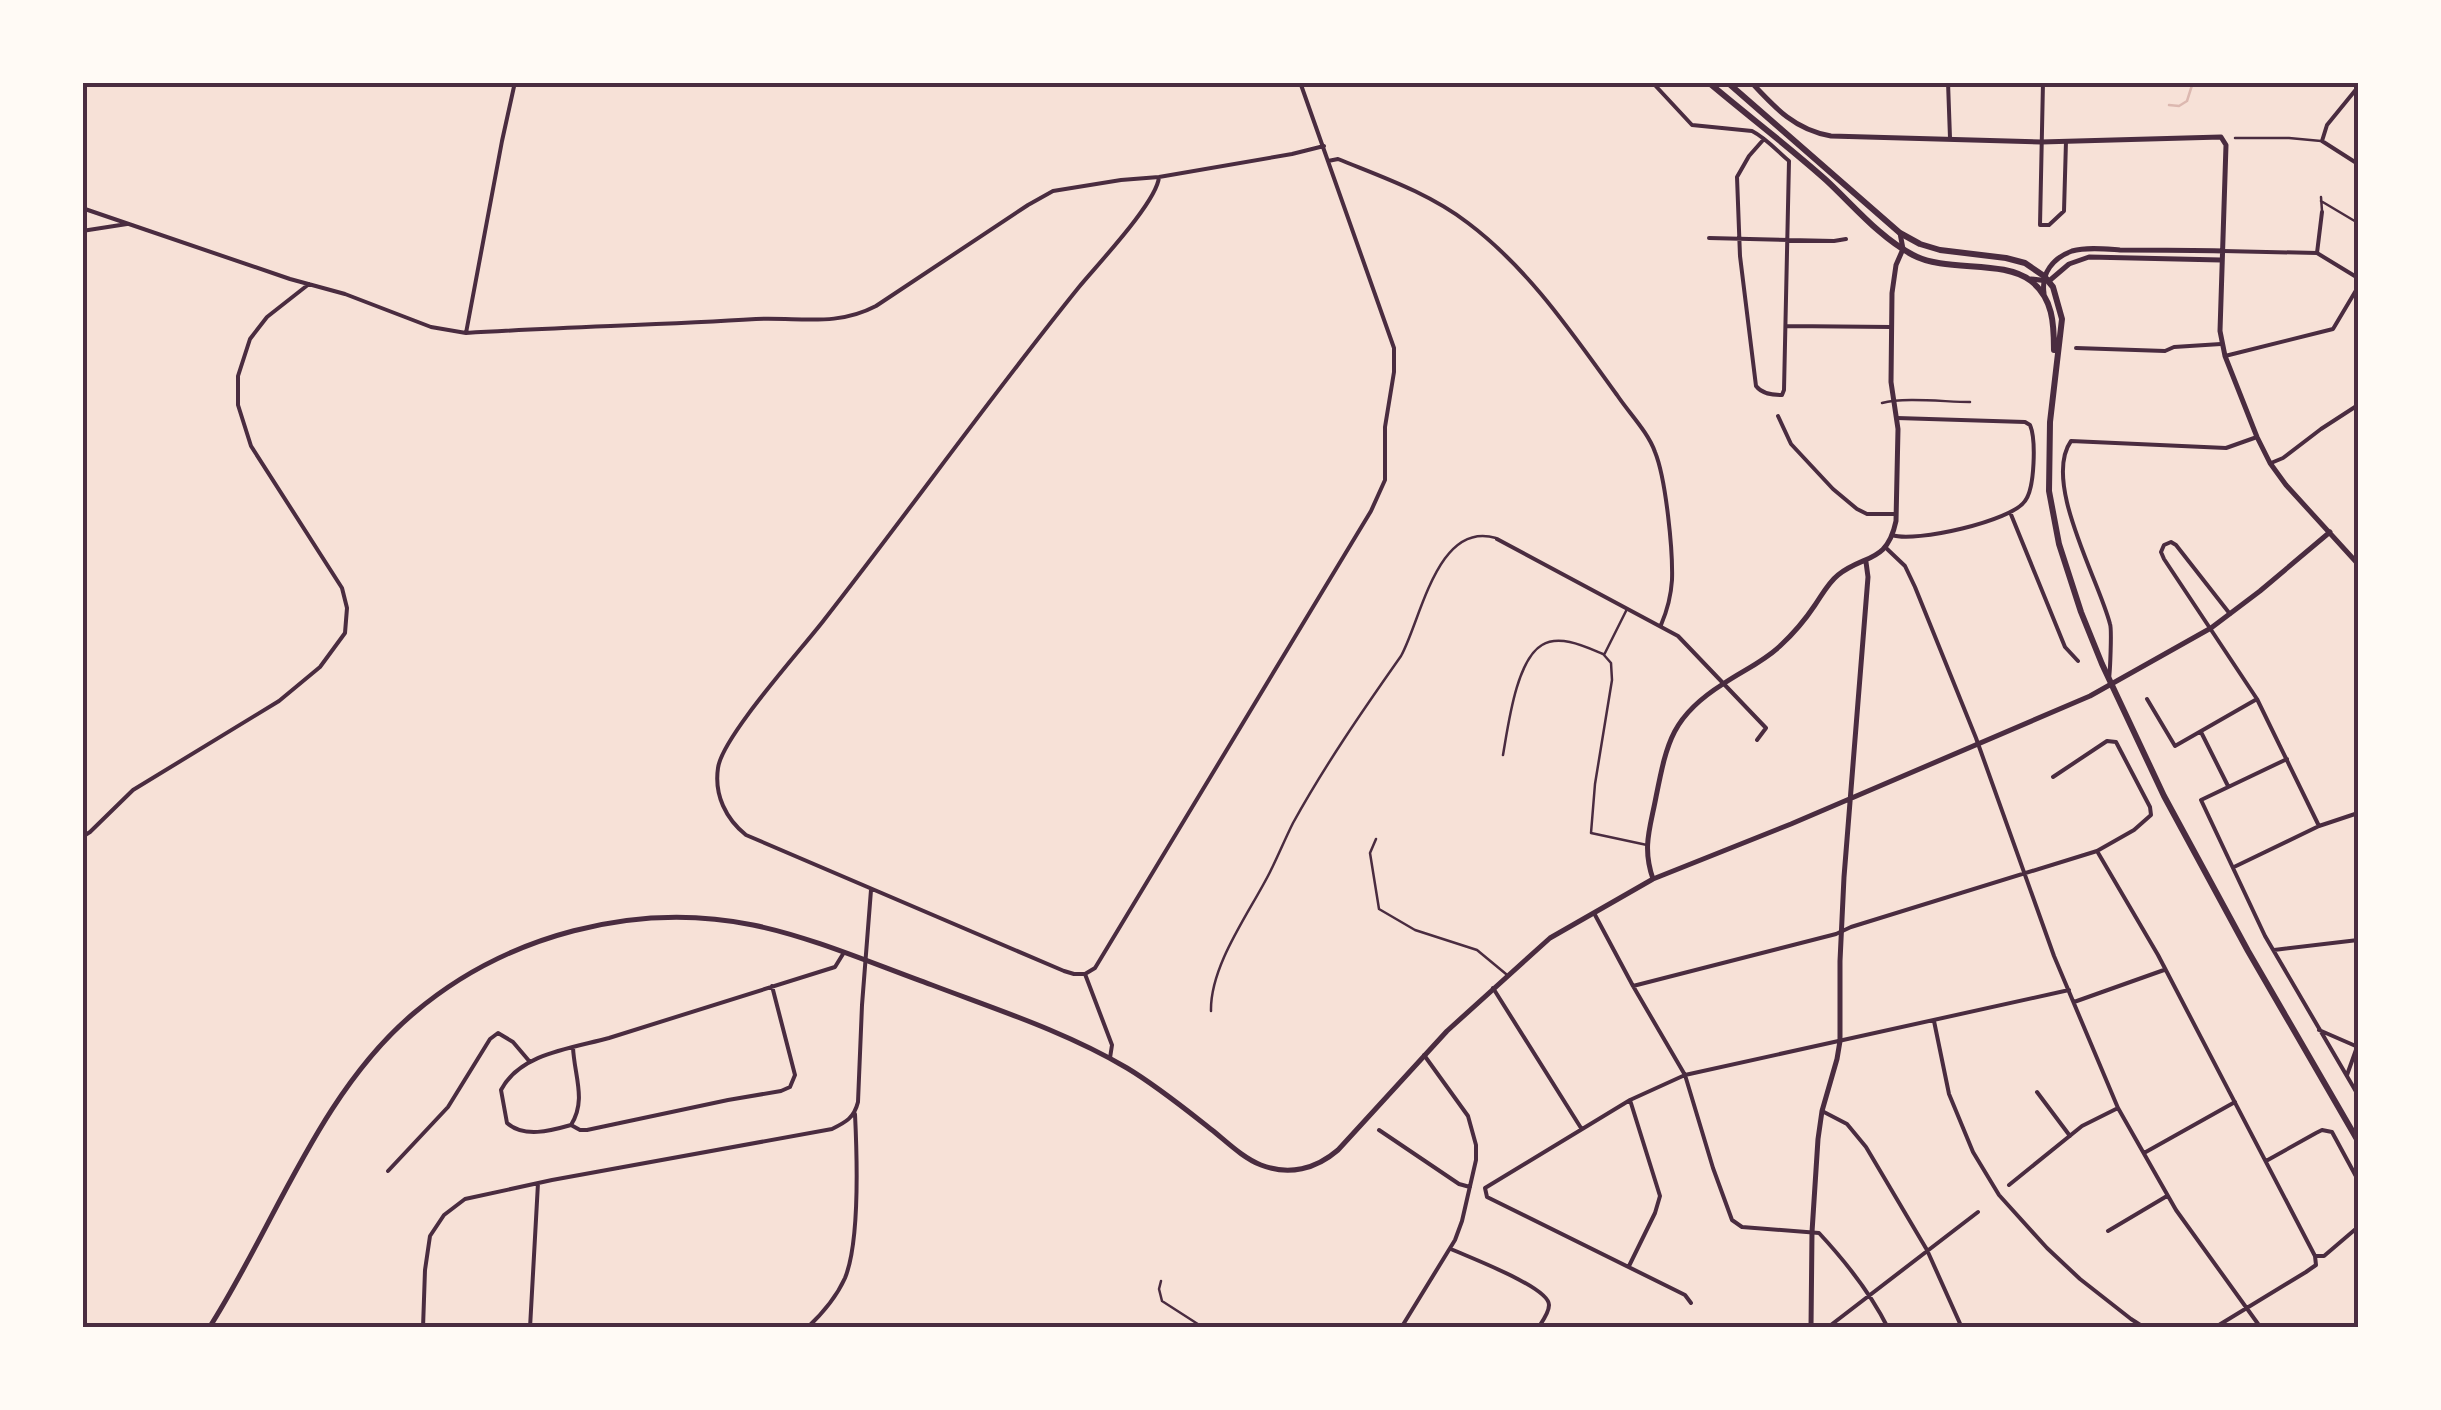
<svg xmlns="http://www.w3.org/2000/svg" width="2441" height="1410" viewBox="0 0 2441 1410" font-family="Bitter,serif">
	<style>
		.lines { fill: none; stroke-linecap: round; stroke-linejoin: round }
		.stream { stroke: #dcb8b0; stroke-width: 2.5 }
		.service { stroke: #4a2c40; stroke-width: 2.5 }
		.pedestrian { stroke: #4a2c40; stroke-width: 2.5 }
		.minor { stroke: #4a2c40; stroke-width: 4 }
		.tertiary { stroke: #4a2c40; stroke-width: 5 }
		.trunk { stroke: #4a2c40; stroke-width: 6 }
		.neatline { fill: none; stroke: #4a2c40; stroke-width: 4 }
	</style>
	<rect width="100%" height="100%" fill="#f7e1d7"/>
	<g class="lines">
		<!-- stream -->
		<path class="stream" d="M 2169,105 L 2179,106 L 2187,101 L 2193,82"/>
		<!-- service -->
		<path class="service" d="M 1882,403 C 1904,397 1946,402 1970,402
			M 1627,609 L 1604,655 L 1611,663 L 1612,680 L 1595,784 L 1591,833 L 1647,845
			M 1503,755 C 1508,727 1516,660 1542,645 C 1560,634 1586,647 1603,654
			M 1376,839 L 1370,853 L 1379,909 L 1415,930 L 1477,950 L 1506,974
			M 1211,1011 C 1210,965 1250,912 1270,872 C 1278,856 1285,839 1293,823 C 1325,765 1363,710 1401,656 C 1421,620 1437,520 1496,538
			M 1161,1281 L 1159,1289 L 1162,1301 L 1204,1328"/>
		<!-- pedestrian -->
		<path class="pedestrian" d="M 2235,138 L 2289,138 L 2321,141
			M 2321,197 L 2322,211
			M 2321,201 L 2358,223"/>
		<!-- minor -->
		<path class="minor" d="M 1652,82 L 1692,125 L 1752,131 C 1766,138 1777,151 1789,161 L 1784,390 L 1782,395 C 1772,395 1762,394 1756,386 L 1740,256 L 1737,177 L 1749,156 L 1764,139
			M 1948,82 L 1950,138
			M 2043,82 L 2040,225 L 2049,225 L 2064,211 L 2066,141
			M 2358,87 L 2327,125 L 2322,141 L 2358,164
			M 1328,161 L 1338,159 C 1382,177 1429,193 1468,223 C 1529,269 1572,333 1617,395 C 1629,413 1648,432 1655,452 C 1666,479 1673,551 1672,580 C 1671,596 1667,611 1661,625
			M 82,208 L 290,279 L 345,294 L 431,327 L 466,333 C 563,327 660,325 756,319 C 800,317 836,327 876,306 L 1028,205 L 1053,191 L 1121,180 L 1159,177 L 1292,154 L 1324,146
			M 82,231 L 127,224
			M 1709,238 L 1834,241 L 1846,239
			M 2223,251 L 2317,253 L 2358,278
			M 2317,253 L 2322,212
			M 1786,326 L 1891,327
			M 466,333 L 502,141 L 515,82
			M 2076,348 L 2165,351 L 2174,347 L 2221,344
			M 2225,356 L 2333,329 L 2358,287
			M 1778,416 L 1791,444 L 1833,489 L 1857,509 L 1867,514 L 1896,514
			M 2271,463 L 2283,458 L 2321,429 L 2358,405
			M 2010,512 L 2065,647 L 2078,661
			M 1892,535 C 1915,543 2012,521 2025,501 C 2035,488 2036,439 2030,425 L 2025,422 L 1897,418
			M 1497,539 L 1678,636 L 1766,728 L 1757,740
			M 1885,547 L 1905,566 L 1915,587 L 1976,738 L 2054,956 L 2118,1108 L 2176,1210 L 2261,1328
			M 2230,614 L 2176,545 L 2171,542 L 2164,545 L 2161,552 L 2164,559 L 2257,699 L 2319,826
			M 2109,678 C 2110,673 2112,629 2110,624 C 2099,580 2042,482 2071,441 L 2226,448 L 2257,437
			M 2147,699 L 2175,746 L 2257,699
			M 2201,732 L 2228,786
			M 2287,759 L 2201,800 L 2265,936 L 2358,1095
			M 82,837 L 90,832 L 133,790 L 279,701 L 320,667 L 345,633 L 347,608 L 342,588 L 251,446 L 238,405 L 238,376 L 250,339 L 267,317 L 309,284
			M 2097,851 L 2158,955 L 2315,1256 L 2316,1265 L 2306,1272 L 2214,1328
			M 2234,867 L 2319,826 L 2358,813
			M 1594,913 L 1633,986 L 1685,1075 L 1713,1168 L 1732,1220 L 1742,1227 L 1819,1233 C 1846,1262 1870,1292 1888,1328
			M 2274,950 L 2358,940
			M 1085,974 L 1074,974 L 1064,971 L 746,835 C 726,819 714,795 718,768 C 722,737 801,650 824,620 C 910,510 991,396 1079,287 C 1097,265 1157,202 1159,177
			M 1633,986 L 1836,934 L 1851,927 L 2097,851 L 2134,830 L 2151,815 L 2150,807 L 2116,742 L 2107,741 L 2053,777
			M 1493,988 L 1581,1128
			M 2074,1002 L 2164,970
			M 1934,1021 L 1949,1094 L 1973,1152 L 1999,1195 L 2047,1248 L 2080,1279 L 2131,1319 L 2145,1328
			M 2319,1030 L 2358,1047
			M 573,1047 C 574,1075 587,1100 571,1125 C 550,1131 524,1138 507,1123 L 501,1090 C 520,1053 573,1048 609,1038 L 835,967 L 843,954
			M 1110,1058 L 1112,1045 L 1085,974 L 1095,968 L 1371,511 L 1385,480 L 1385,427 L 1394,372 L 1394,348 L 1300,82
			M 2347,1075 L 2357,1047
			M 2037,1092 L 2070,1136
			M 1822,1111 L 1847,1124 L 1866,1147 L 1927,1250 L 1962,1328
			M 571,1125 L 580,1130 L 587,1130 L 728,1100 L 781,1091 L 790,1087 L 795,1075 L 772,986
			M 1379,1130 L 1459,1184 L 1470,1187
			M 2144,1153 L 2235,1102
			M 2266,1161 L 2316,1133 L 2322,1130 L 2332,1132 L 2358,1180
			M 388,1171 L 448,1107 L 490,1039 L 498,1033 L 513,1042 L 530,1062
			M 2009,1185 L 2082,1126 L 2118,1108
			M 2108,1231 L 2167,1196
			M 1451,1249 C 1468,1257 1549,1287 1549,1305 C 1549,1313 1542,1322 1538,1328
			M 2315,1256 L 2324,1256 L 2358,1227
			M 1629,1266 L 1655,1213 L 1660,1196 L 1630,1100
			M 1691,1303 L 1685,1295 L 1677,1291 L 1487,1197 L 1485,1188 L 1630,1100 L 1685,1075 L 2069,990
			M 423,1328 L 425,1270 L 430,1236 L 444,1215 L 465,1199 L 552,1180 L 832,1129 C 846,1122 854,1118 858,1102 L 862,1005 L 871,890
			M 530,1328 L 538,1183
			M 807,1328 C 823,1313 836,1298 845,1278 C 860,1241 857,1155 855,1114
			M 1401,1328 L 1455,1240 L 1462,1221 L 1476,1160 L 1476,1145 L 1468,1116 L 1424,1055
			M 1827,1328 L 1978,1212"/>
		<!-- tertiary -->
		<path class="tertiary" d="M 1751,82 C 1775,108 1795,130 1831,136 L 2041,142 L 2221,137 L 2226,145 L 2220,331 L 2225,356 L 2257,437 L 2270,463 L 2286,485 L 2358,564
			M 2031,279 L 2049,281 L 2069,264 L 2089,257 L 2221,260
			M 2044,293 C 2041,273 2053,258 2072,251 C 2087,247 2105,249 2120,250 C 2154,250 2189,250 2223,251
			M 1653,879 C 1642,847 1650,829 1656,797 C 1667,742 1672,716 1723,684 C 1742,671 1763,662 1780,646 C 1793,634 1805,620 1815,605 C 1822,595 1828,583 1838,575 C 1864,554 1887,564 1896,521 L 1898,429 L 1891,382 L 1892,293 L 1896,265 L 1903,249 L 1900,233
			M 209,1328 C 275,1225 319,1093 414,1013 C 506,935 635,901 753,925 C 812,937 876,965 932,985 C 998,1010 1066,1032 1127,1068 C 1157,1086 1184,1108 1212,1130 C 1227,1142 1243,1158 1261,1165 C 1289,1176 1316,1169 1338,1150 L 1447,1031 L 1550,938 L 1653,879 L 1791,824 L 2090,696 L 2211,628 L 2260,591 L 2330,532
			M 1811,1328 L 1812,1232 L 1818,1139 L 1822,1111 L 1837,1059 L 1840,1041 L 1840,961 L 1844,877 L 1868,577 L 1866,562"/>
		<!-- trunk -->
		<path class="trunk" d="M 1708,82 C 1747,115 1788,146 1826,180 C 1853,205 1879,237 1913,255 C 1947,273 2003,259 2031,281 C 2053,298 2054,324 2054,350
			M 1727,82 L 1900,233 L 1920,244 L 1940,250 L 2006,258 L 2025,263 L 2044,276 L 2053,287 L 2062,319 L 2050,422 L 2049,491 L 2059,544 L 2081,612 L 2102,664 L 2164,796 L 2248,951 L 2358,1141"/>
	</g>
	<!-- border -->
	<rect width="2441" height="1410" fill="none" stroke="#fffaf5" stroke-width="170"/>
	<rect x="85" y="85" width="2271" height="1240" class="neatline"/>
</svg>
